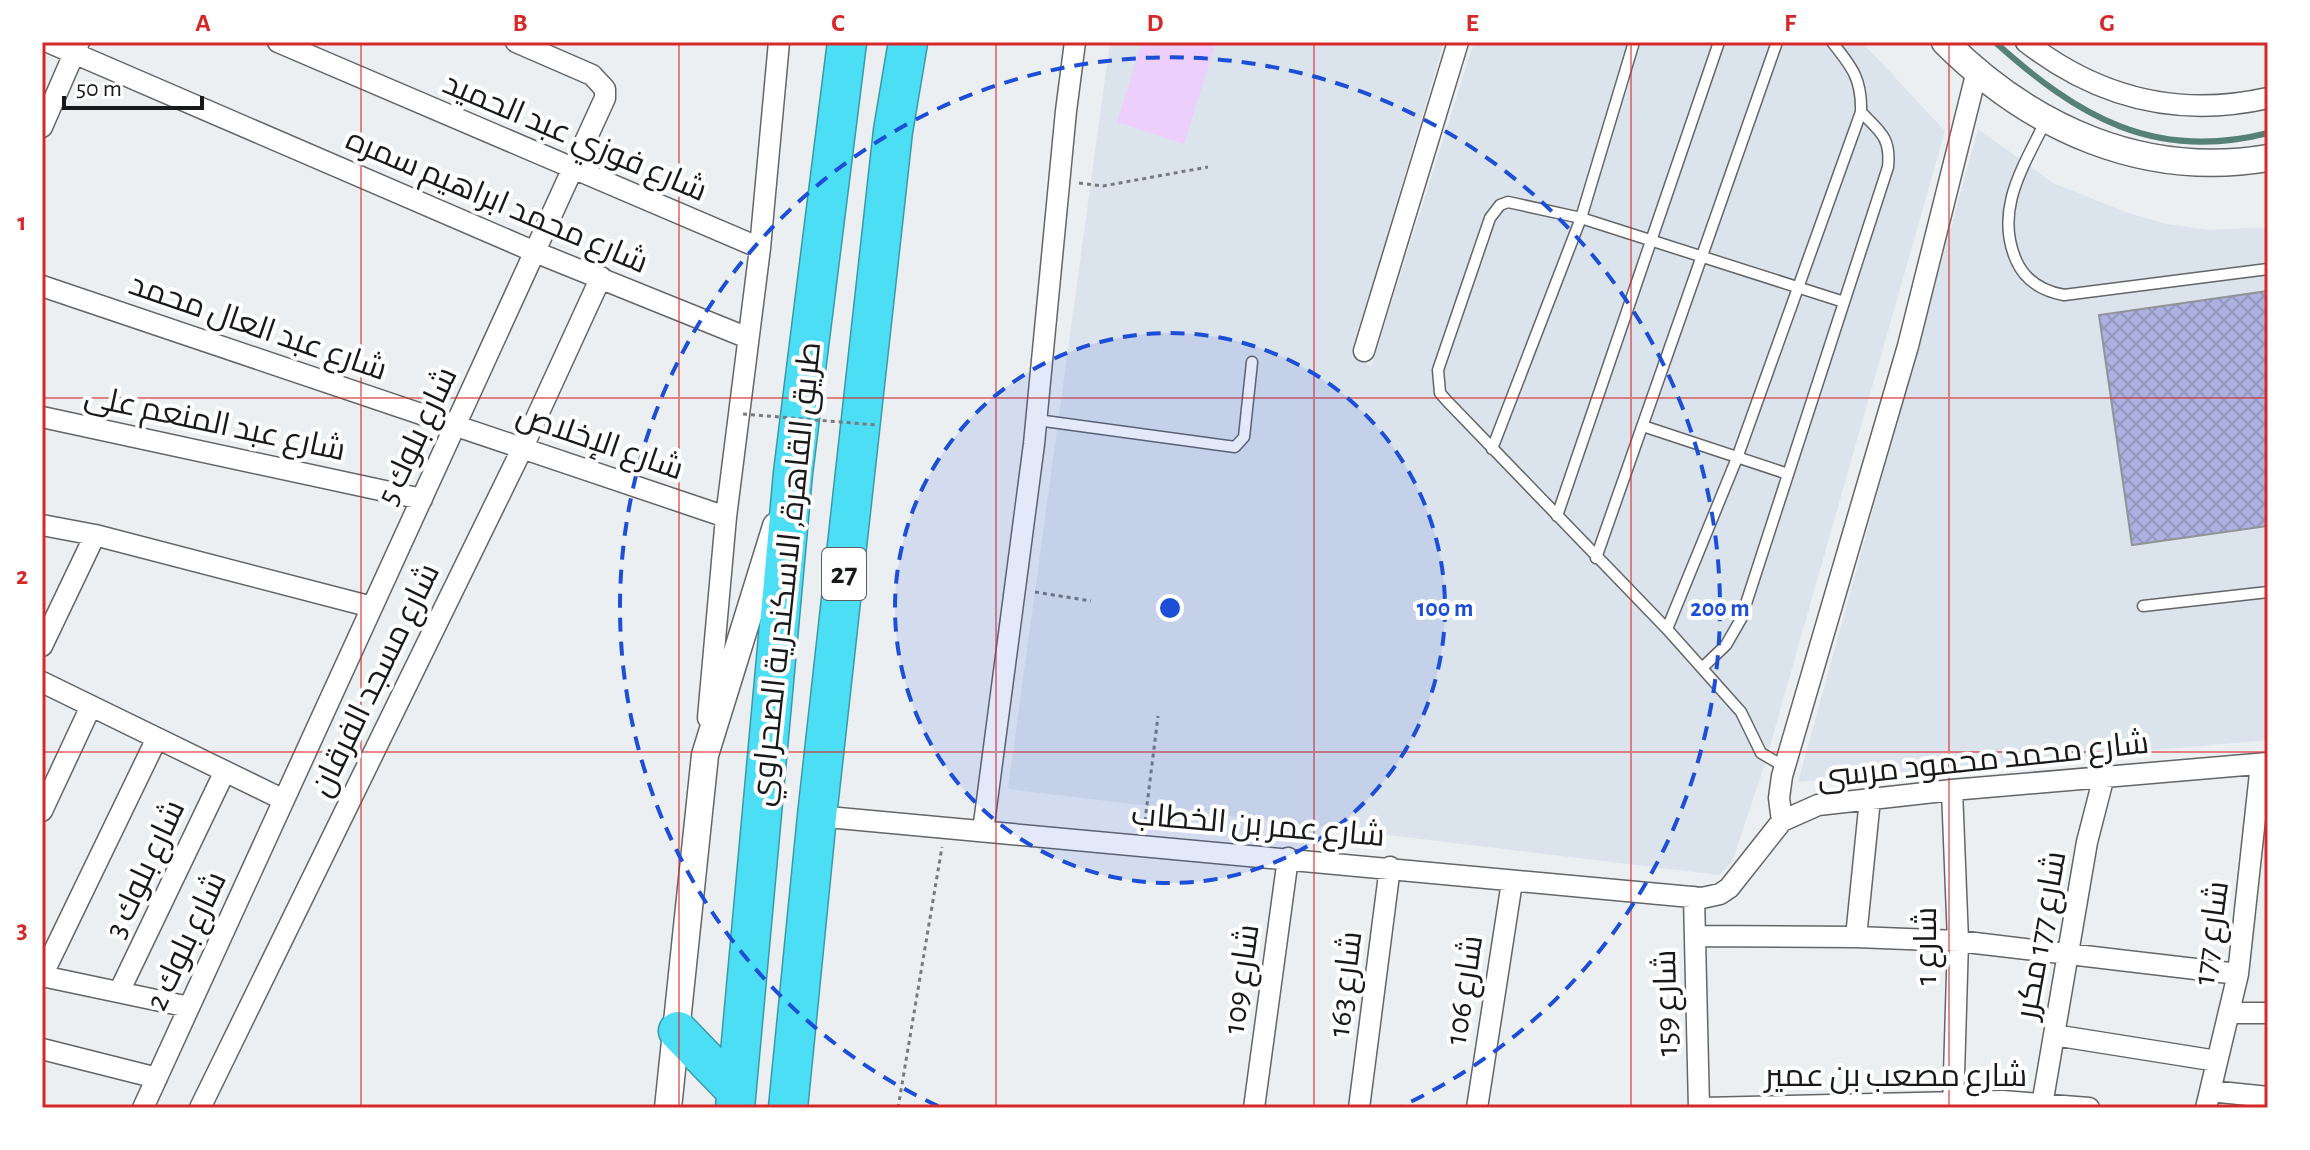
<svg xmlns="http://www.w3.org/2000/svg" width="2310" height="1150" viewBox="0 0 2310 1150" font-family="'Alegreya Sans',Cairo,sans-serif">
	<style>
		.built { fill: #dbe4ec }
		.garden { fill: #eccffb }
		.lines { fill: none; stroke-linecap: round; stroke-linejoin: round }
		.stream { stroke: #568176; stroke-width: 6 }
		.building { fill: url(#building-cross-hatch); stroke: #929396; stroke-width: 2 }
		.service-casing { stroke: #636567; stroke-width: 13 }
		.minor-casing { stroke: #636567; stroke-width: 23 }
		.tertiary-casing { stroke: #636567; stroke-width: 29 }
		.motorway-casing { stroke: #3a99a8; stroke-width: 41 }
		.path { stroke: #787a7c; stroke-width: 3; stroke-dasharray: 4 4; stroke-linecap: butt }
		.service { stroke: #fff; stroke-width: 10 }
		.minor { stroke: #fff; stroke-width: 20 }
		.tertiary { stroke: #fff; stroke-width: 26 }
		.motorway { stroke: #4cdef5; stroke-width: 38 }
		.path-bridge { stroke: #787a7c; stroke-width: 3; stroke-dasharray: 4 4; stroke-linecap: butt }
		.grid { fill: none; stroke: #d62828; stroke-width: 2; stroke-opacity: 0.55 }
		.ring { fill: none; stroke: #1d4ed8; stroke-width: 4; stroke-dasharray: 14 10 }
		.labels { text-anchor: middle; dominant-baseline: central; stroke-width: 8; stroke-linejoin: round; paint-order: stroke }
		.shield { fill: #fff; stroke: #5d5e5f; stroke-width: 2 }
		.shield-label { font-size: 30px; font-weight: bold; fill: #18191a }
		.street-label { font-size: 32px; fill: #18191a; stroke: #fff }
		.centre { fill: #1d4ed8; stroke: #fff; stroke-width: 4 }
		.ring-label { font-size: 24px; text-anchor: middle; font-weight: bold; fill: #1d4ed8; stroke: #fff; stroke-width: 8; stroke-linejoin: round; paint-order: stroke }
		.neatline { fill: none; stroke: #d62828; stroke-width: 3 }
		.grid-label { font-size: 26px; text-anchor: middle; font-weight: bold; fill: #d62828 }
	</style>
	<defs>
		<pattern id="building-cross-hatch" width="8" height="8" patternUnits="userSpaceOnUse" patternTransform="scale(2)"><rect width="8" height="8" fill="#acb1e0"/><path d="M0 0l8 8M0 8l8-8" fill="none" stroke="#9398c0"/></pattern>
	</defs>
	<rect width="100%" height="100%" fill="#eceff2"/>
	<!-- built -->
	<path class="built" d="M 1110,42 L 1444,42 L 1353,350 L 1371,367 L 1474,42 L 1862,42 L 1945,131 L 1764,767 L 1732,862 L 1719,875 L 1008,789 Z
		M 1978,129 L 2053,183 L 2128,213 L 2167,224 L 2208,230 L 2268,227 L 2268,740 L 1798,782 Z"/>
	<!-- garden -->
	<path class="garden" d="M 1142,42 L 1216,42 L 1184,144 L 1117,122 Z"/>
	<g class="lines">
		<!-- stream -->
		<path class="stream" d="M 1995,42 C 2077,116 2154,162 2268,133"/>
	</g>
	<!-- building -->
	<path class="building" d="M 2268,291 L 2268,526 L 2132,545 L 2099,315 Z"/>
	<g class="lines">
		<defs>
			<path id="service" d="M 2046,120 C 2024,166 1994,209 2016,260 C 2025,281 2042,291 2064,295 L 2268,269
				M 1037,420 L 1235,447 L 1244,437 L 1252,362
				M 1643,426 L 1788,474
				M 1492,449 L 1581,218 L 1634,42
				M 1557,516 L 1719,42
				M 1596,558 L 1777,42
				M 2143,606 L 2268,592
				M 1667,629 L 1737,458 L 1861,112 C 1862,79 1852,67 1832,42
				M 1702,668 L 1726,645 L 1741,619 L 1888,167 C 1891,137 1880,132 1861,112
				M 1785,767 L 1761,753 L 1741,712 L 1667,629 L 1447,401 L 1440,393 L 1438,370 L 1490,218 L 1500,205 L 1508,202 L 1581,218 L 1844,302"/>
			<path id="minor" d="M 48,42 L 535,252 L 748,338
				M 278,42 L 760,248
				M 2026,42 C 2098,98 2179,118 2268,98
				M 42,127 L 79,42
				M 42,286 L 726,517
				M 1364,351 L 1458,42
				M 42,417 L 422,499
				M 42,525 L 95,535 L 372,607
				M 42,646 L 95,535
				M 42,682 L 284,800
				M 708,718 L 726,517 L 760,248 L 779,42
				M 1952,790 L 1958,941 L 1953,1108
				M 42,811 L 91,706
				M 817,816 L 1702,898 L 1720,894 L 1729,888 L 1782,821 L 1818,805 L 1952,790 L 2268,763
				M 1782,821 L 1779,798 L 1782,776 L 1908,346 L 1977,71
				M 983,831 L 1034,444 L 1066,111 L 1075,42
				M 1694,897 L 1699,1108
				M 1695,936 L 1856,937 L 1958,941 L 2238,974
				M 1856,937 L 1870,799
				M 42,976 L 157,738
				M 42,976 L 189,1007
				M 119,992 L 225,771
				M 2229,1013 L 2268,1013
				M 2054,1035 L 2217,1061
				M 42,1049 L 157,1078
				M 2210,1091 L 2268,1097
				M 2042,1105 L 2087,842 L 2104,776
				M 143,1108 L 605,98 L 605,89 L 592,75 L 516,42
				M 200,1108 L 523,447 L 601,277
				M 1254,1108 L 1288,858
				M 1359,1108 L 1390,867
				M 1477,1108 L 1512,882
				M 1703,1108 L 2002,1101 L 2089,1108
				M 2206,1108 L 2238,974 L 2261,764"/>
			<path id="tertiary" d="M 1945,42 C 2032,129 2144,179 2268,158
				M 668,1108 L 705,755 L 776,526"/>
			<path id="motorway" d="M 678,1031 L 736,1091
				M 735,1108 L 793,473 L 847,42
				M 788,1108 L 817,816 L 893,131 L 908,42"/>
		</defs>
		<!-- service casing -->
		<use href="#service" class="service-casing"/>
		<!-- minor casing -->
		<use href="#minor" class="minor-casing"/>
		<!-- tertiary casing -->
		<use href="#tertiary" class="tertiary-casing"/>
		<!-- motorway casing -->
		<use href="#motorway" class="motorway-casing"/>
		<!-- path -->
		<path class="path" d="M 1079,183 L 1103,186 L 1208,167
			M 1035,592 L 1091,601
			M 1144,829 L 1158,716
			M 898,1108 L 942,847"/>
		<!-- service -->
		<use href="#service" class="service"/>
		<!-- minor -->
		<use href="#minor" class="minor"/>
		<!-- tertiary -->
		<use href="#tertiary" class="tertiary"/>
		<!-- motorway -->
		<use href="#motorway" class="motorway"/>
		<!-- path-bridge -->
		<path class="path-bridge" d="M 743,414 L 877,425"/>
	</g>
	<!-- grid -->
	<path class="grid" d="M 361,42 L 361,1108M 679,42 L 679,1108M 996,42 L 996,1108M 1314,42 L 1314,1108M 1631,42 L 1631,1108M 1949,42 L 1949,1108M 42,398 L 2268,398M 42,752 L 2268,752"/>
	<!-- distance rings -->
	<circle cx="1170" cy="608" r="275" fill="#1d4ed8" fill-opacity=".12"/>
	<g class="ring">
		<circle cx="1170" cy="608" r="275"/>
		<path d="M938 1106A550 550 0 1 1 1402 1106"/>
	</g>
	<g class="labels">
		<!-- shield labels -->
		<rect class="shield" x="822" y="548" width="44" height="52" rx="6"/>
		<g class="shield-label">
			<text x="844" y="574">27</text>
		</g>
		<!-- street labels -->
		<g class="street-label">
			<text transform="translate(575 137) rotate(23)">شارع فوزي عبد الحميد</text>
			<text transform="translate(497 201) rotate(23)">شارع محمد ابراهيم سمره</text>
			<text transform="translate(258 327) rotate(19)">شارع عبد العال محمد</text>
			<text transform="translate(215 423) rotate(12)">شارع عبد المنعم على</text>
			<text transform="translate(417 436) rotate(-65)">شارع بلوك 5</text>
			<text transform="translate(600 442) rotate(19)">شارع الإخلاص</text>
			<text transform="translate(786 574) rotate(-84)">طريق القاهرة, الاسكندرية الصحراوي</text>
			<text transform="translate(375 680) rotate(-64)">شارع مسجد الفرقان</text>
			<text transform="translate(1983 760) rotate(-6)">شارع محمد محمود مرسى</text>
			<text transform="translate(1258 825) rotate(5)">شارع عمر بن الخطاب</text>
			<text transform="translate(145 869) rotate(-65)">شارع بلوك 3</text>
			<text transform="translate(2211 933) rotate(-82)">شارع 177</text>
			<text transform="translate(2041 935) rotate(-80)">شارع 177 مكرر</text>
			<text transform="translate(186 941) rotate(-65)">شارع بلوك 2</text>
			<text transform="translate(1926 946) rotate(-90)">شارع 1</text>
			<text transform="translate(1241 979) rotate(-82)">شارع 109</text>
			<text transform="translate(1345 984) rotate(-83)">شارع 163</text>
			<text transform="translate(1464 990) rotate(-81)">شارع 106</text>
			<text transform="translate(1666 1003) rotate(-91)">شارع 159</text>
			<text x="1896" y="1076">شارع مصعب بن عمير</text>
		</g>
	</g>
	<circle cx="1170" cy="608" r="12" class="centre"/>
	<g class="ring-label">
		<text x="1445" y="616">100 m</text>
		<text x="1720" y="616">200 m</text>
	</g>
	<!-- border -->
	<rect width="2310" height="1150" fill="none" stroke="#ffffff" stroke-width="88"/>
	<!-- scale -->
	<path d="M64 96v12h138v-12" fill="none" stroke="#18191a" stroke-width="4"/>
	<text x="76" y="96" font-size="24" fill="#18191a" stroke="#ffffff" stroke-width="6" paint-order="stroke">50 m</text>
	<rect x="44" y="44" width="2222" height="1062" class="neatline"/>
	<g class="grid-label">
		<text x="203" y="31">A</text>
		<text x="520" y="31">B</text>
		<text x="838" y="31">C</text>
		<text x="1155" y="31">D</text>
		<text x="1472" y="31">E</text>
		<text x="1790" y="31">F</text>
		<text x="2107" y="31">G</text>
		<text x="22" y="230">1</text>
		<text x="22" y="584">2</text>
		<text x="22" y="938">3</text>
	</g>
</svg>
